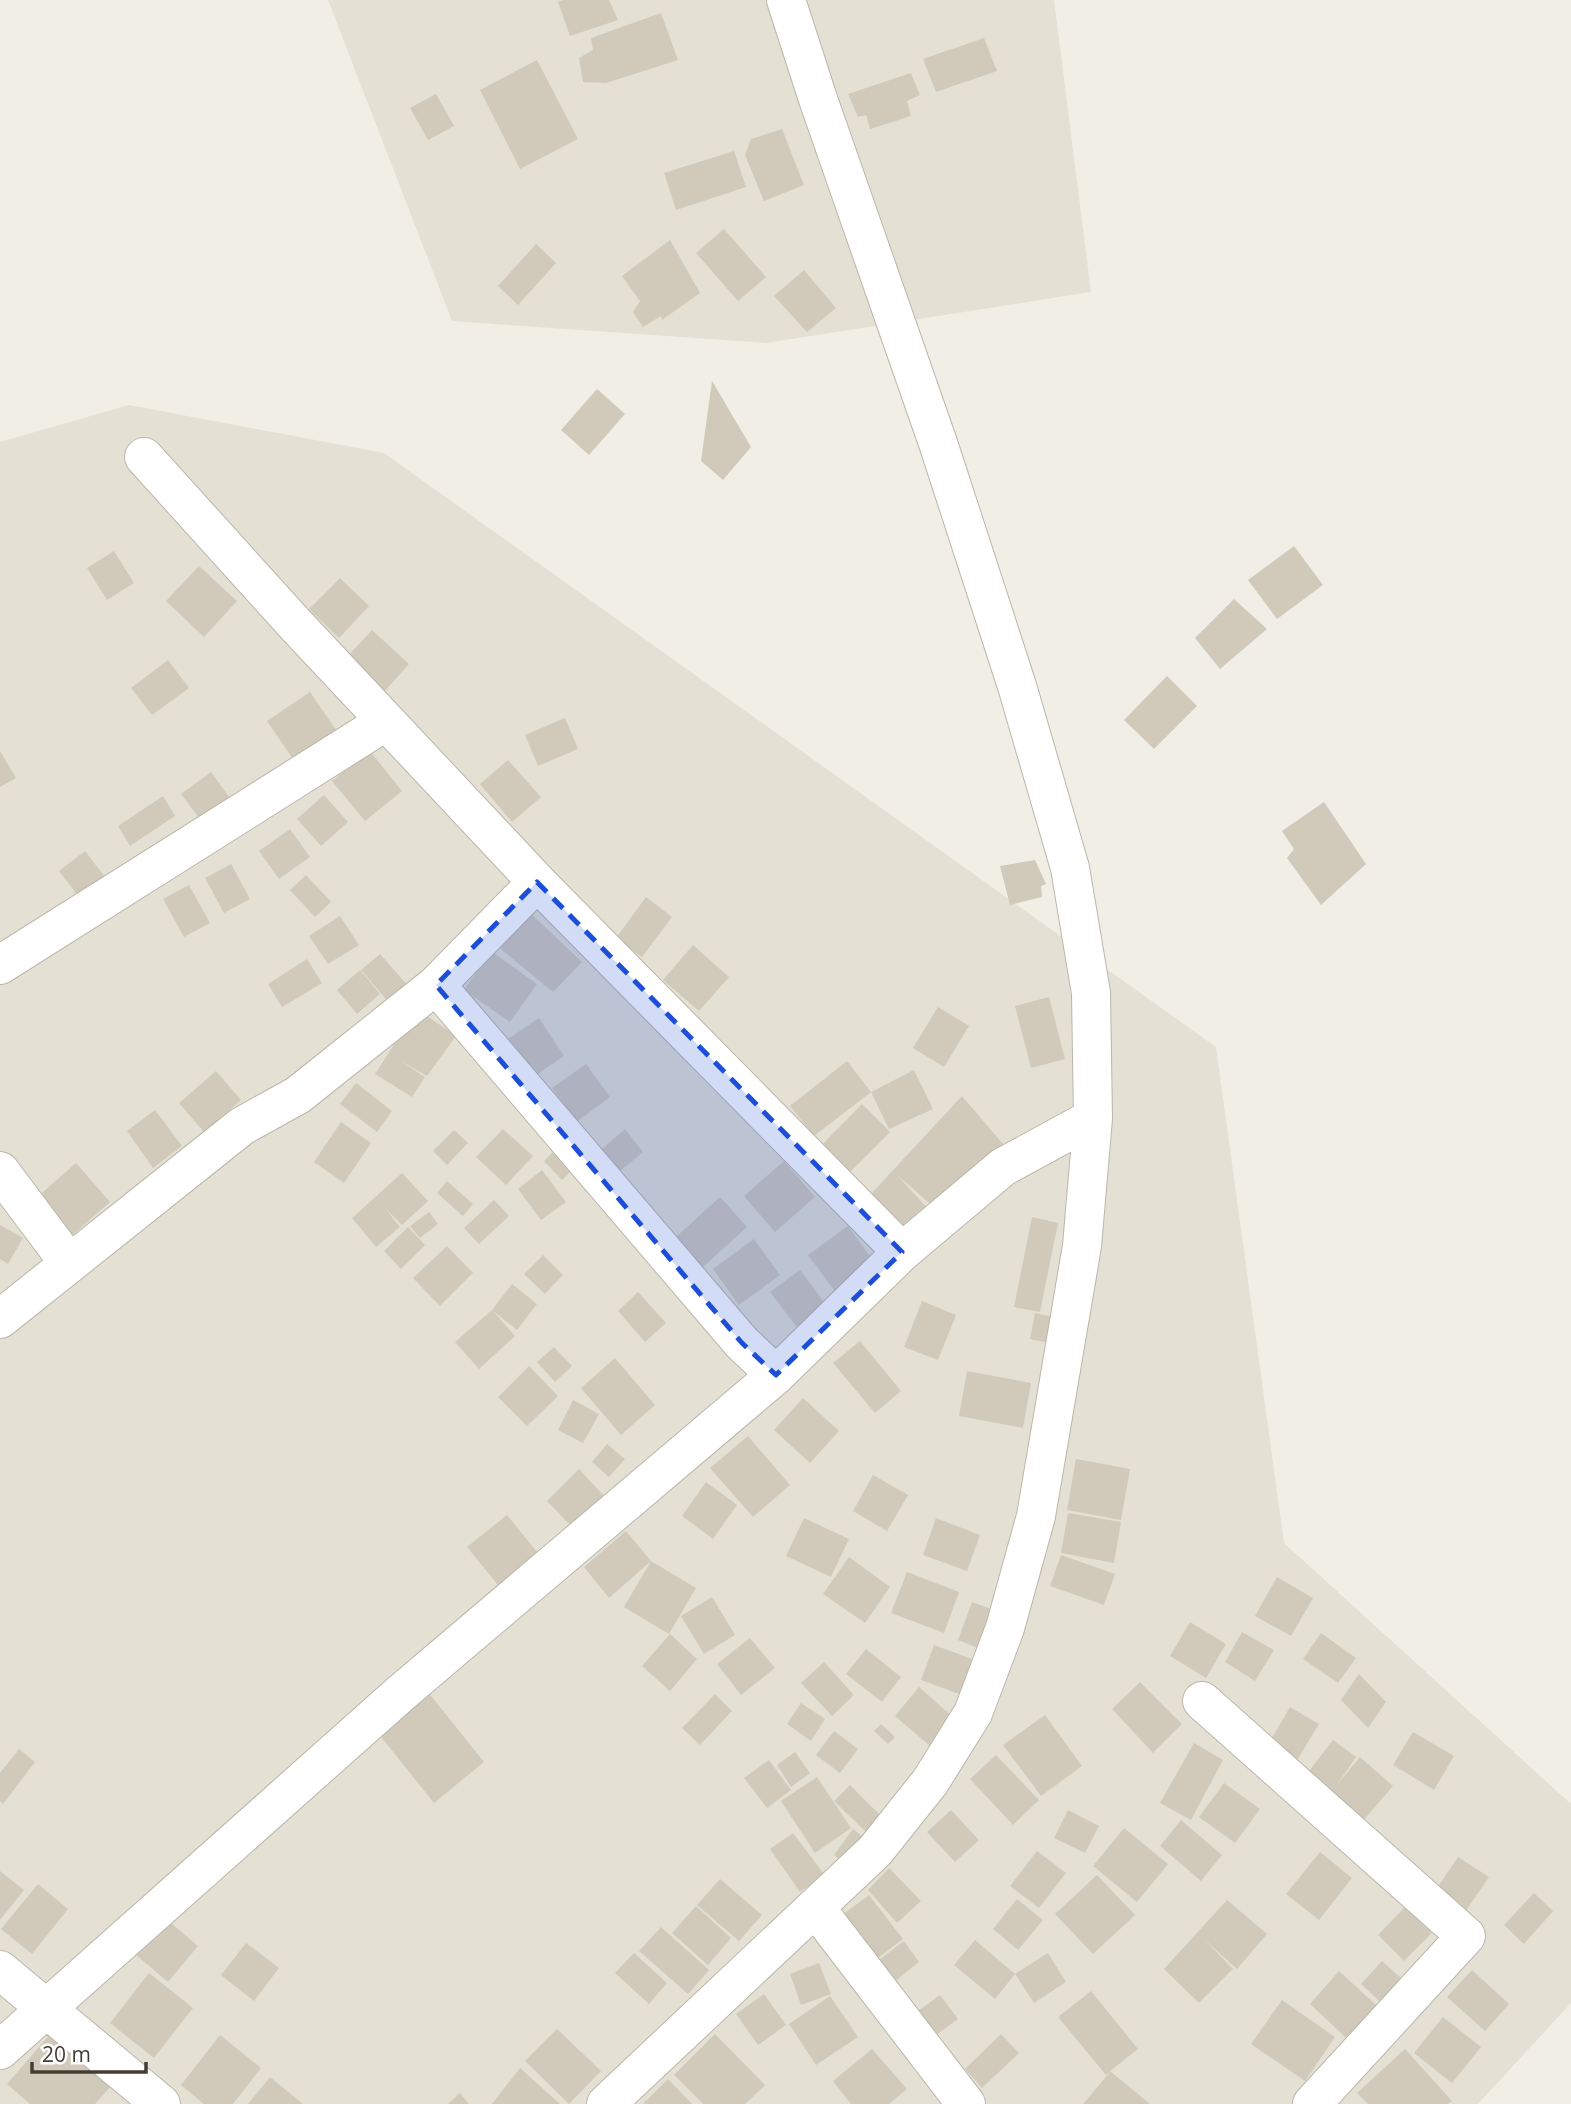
<svg xmlns="http://www.w3.org/2000/svg" width="1571" height="2104" viewBox="0 0 1571 2104" font-family="'Open Sans',sans-serif">
	<style>
		.residential { fill: #e4e0d3 }
		.building { fill: #d1cabb }
		.lines { fill: none; stroke-linecap: round; stroke-linejoin: round }
		.minor-casing { stroke: #bbb6a8; stroke-width: 40 }
		.minor { stroke: #fff; stroke-width: 38 }
		.marked { fill: #1d4ed8; fill-opacity: 0.2; stroke: #1d4ed8; stroke-width: 5; stroke-dasharray: 14 9; stroke-linejoin: round }
	</style>
	<rect width="100%" height="100%" fill="#f1eee5"/>
	<!-- residential -->
	<path class="residential" d="M 328,0 L 1054,0 L 1091,292 L 766,343 L 452,321 Z
		M 129,405 L 384,453 L 1216,1047 L 1284,1543 L 1571,1804 L 1571,2003 L 1478,2104 L 0,2104 L 0,442 Z"/>
	<!-- building -->
	<path class="building" d="M 563,0 L 609,0 L 618,20 L 570,36 L 558,2 Z
		M 661,13 L 678,60 L 606,83 L 583,82 L 579,58 L 593,50 L 591,38 Z
		M 984,38 L 997,71 L 936,92 L 923,59 Z
		M 537,60 L 578,139 L 520,169 L 480,90 Z
		M 911,73 L 920,95 L 907,101 L 911,116 L 870,129 L 866,115 L 858,117 L 848,94 Z
		M 436,94 L 454,126 L 428,140 L 410,108 Z
		M 782,129 L 804,185 L 764,201 L 745,155 L 751,139 Z
		M 734,151 L 746,187 L 676,210 L 664,173 Z
		M 724,229 L 766,277 L 738,301 L 696,253 Z
		M 670,240 L 700,293 L 662,320 L 661,316 L 643,327 L 633,312 L 640,301 L 622,276 Z
		M 536,244 L 556,263 L 518,305 L 498,286 Z
		M 804,270 L 836,308 L 807,332 L 774,296 Z
		M 712,381 L 751,447 L 723,480 L 701,461 Z
		M 597,389 L 625,414 L 589,455 L 561,430 Z
		M 1294,546 L 1323,585 L 1277,619 L 1248,580 Z
		M 114,551 L 134,583 L 107,600 L 87,568 Z
		M 199,566 L 237,601 L 204,637 L 166,601 Z
		M 340,578 L 369,606 L 339,638 L 309,609 Z
		M 1234,599 L 1267,629 L 1220,669 L 1195,638 Z
		M 372,630 L 409,664 L 384,692 L 346,658 Z
		M 168,660 L 189,688 L 152,715 L 131,688 Z
		M 1167,676 L 1197,706 L 1154,749 L 1124,720 Z
		M 310,692 L 336,730 L 293,759 L 267,721 Z
		M 565,718 L 578,749 L 538,766 L 525,735 Z
		M 369,750 L 402,791 L 365,821 L 332,781 Z
		M 0,751 L 16,778 L 0,787 Z
		M 508,760 L 541,797 L 512,822 L 480,784 Z
		M 211,772 L 232,801 L 202,822 L 181,794 Z
		M 324,795 L 348,822 L 321,846 L 297,819 Z
		M 163,796 L 175,816 L 130,846 L 118,826 Z
		M 1324,802 L 1366,864 L 1321,905 L 1287,858 L 1294,849 L 1282,831 Z
		M 290,829 L 310,857 L 279,879 L 259,851 Z
		M 85,851 L 105,877 L 79,897 L 59,871 Z
		M 1035,860 L 1046,884 L 1041,886 L 1042,897 L 1010,905 L 1000,866 Z
		M 231,864 L 250,899 L 224,913 L 205,878 Z
		M 306,875 L 331,902 L 315,917 L 290,890 Z
		M 189,885 L 210,923 L 184,937 L 163,899 Z
		M 646,897 L 672,917 L 642,957 L 616,938 Z
		M 529,912 L 582,962 L 553,992 L 496,945 Z
		M 340,916 L 359,945 L 328,964 L 309,936 Z
		M 693,945 L 729,977 L 699,1011 L 663,980 Z
		M 491,951 L 537,984 L 510,1022 L 464,990 Z
		M 380,954 L 416,995 L 396,1011 L 361,970 Z
		M 307,959 L 322,983 L 282,1007 L 268,984 Z
		M 360,970 L 380,994 L 357,1014 L 337,990 Z
		M 1049,997 L 1065,1059 L 1031,1068 L 1015,1006 Z
		M 938,1007 L 969,1026 L 944,1067 L 913,1048 Z
		M 417,1009 L 456,1036 L 427,1076 L 401,1061 L 425,1077 L 412,1097 L 375,1074 Z
		M 539,1018 L 564,1056 L 530,1079 L 505,1041 Z
		M 847,1061 L 871,1092 L 914,1070 L 933,1109 L 889,1129 L 871,1092 L 814,1136 L 790,1106 Z
		M 586,1064 L 610,1097 L 576,1122 L 552,1088 Z
		M 216,1071 L 241,1100 L 204,1132 L 179,1103 Z
		M 356,1083 L 392,1111 L 377,1132 L 340,1104 Z
		M 962,1096 L 1003,1144 L 965,1174 L 935,1208 L 897,1175 L 931,1212 L 909,1234 L 870,1195 Z
		M 862,1104 L 890,1132 L 842,1180 L 815,1152 Z
		M 155,1110 L 182,1146 L 153,1168 L 127,1131 Z
		M 341,1122 L 371,1143 L 344,1183 L 314,1162 Z
		M 503,1129 L 533,1156 L 506,1185 L 476,1157 Z
		M 625,1129 L 643,1152 L 613,1177 L 595,1155 Z
		M 454,1130 L 468,1143 L 447,1165 L 433,1151 Z
		M 557,1148 L 575,1167 L 562,1180 L 544,1161 Z
		M 784,1161 L 815,1197 L 775,1232 L 744,1196 Z
		M 76,1163 L 110,1202 L 70,1237 L 36,1198 Z
		M 542,1170 L 566,1202 L 541,1220 L 518,1189 Z
		M 402,1173 L 428,1201 L 402,1225 L 384,1207 L 400,1227 L 376,1247 L 352,1218 Z
		M 447,1181 L 473,1204 L 463,1216 L 437,1193 Z
		M 720,1197 L 747,1227 L 694,1275 L 667,1245 Z
		M 494,1200 L 509,1216 L 479,1244 L 464,1228 Z
		M 429,1212 L 438,1224 L 420,1238 L 410,1226 Z
		M 1032,1217 L 1058,1223 L 1040,1312 L 1014,1307 Z
		M 0,1225 L 23,1238 L 8,1264 L 0,1259 Z
		M 848,1226 L 877,1266 L 838,1295 L 808,1255 Z
		M 408,1227 L 425,1245 L 401,1269 L 384,1251 Z
		M 754,1239 L 780,1275 L 739,1305 L 713,1269 Z
		M 447,1246 L 473,1273 L 440,1306 L 413,1278 Z
		M 543,1255 L 563,1275 L 545,1294 L 524,1274 Z
		M 800,1270 L 831,1312 L 802,1334 L 770,1292 Z
		M 512,1284 L 537,1304 L 517,1330 L 492,1310 L 515,1336 L 479,1369 L 455,1342 L 492,1310 Z
		M 638,1292 L 666,1323 L 645,1342 L 618,1311 Z
		M 922,1301 L 956,1315 L 938,1360 L 904,1347 Z
		M 1035,1313 L 1059,1318 L 1054,1344 L 1030,1339 Z
		M 860,1341 L 901,1391 L 875,1413 L 833,1363 Z
		M 554,1347 L 572,1366 L 555,1382 L 537,1362 Z
		M 615,1358 L 655,1405 L 621,1435 L 581,1388 Z
		M 529,1366 L 558,1396 L 527,1426 L 498,1397 Z
		M 967,1371 L 1031,1383 L 1023,1428 L 959,1416 Z
		M 803,1398 L 839,1431 L 810,1463 L 774,1430 Z
		M 573,1400 L 599,1414 L 583,1443 L 558,1430 Z
		M 748,1436 L 790,1485 L 753,1517 L 710,1468 Z
		M 607,1444 L 625,1459 L 609,1477 L 592,1462 Z
		M 1076,1459 L 1130,1469 L 1121,1520 L 1067,1510 Z
		M 579,1469 L 604,1496 L 572,1527 L 547,1501 Z
		M 873,1475 L 908,1495 L 887,1531 L 853,1511 Z
		M 706,1482 L 737,1505 L 713,1539 L 682,1516 Z
		M 1068,1513 L 1121,1522 L 1114,1563 L 1061,1553 Z
		M 507,1515 L 542,1558 L 502,1590 L 467,1547 Z
		M 804,1518 L 849,1539 L 831,1577 L 786,1556 Z
		M 936,1518 L 980,1535 L 967,1571 L 923,1555 Z
		M 626,1531 L 651,1561 L 609,1598 L 584,1567 Z
		M 1061,1555 L 1115,1574 L 1104,1605 L 1050,1586 Z
		M 849,1557 L 890,1587 L 865,1623 L 823,1594 Z
		M 651,1561 L 696,1588 L 669,1634 L 624,1607 Z
		M 907,1572 L 959,1592 L 944,1633 L 891,1613 Z
		M 1277,1577 L 1313,1598 L 1291,1636 L 1255,1616 Z
		M 712,1597 L 735,1635 L 704,1654 L 681,1616 Z
		M 972,1602 L 994,1610 L 980,1649 L 958,1640 Z
		M 1190,1622 L 1226,1644 L 1206,1678 L 1170,1656 Z
		M 1242,1632 L 1274,1650 L 1255,1681 L 1225,1662 Z
		M 1321,1633 L 1356,1658 L 1338,1683 L 1303,1659 Z
		M 670,1634 L 697,1659 L 670,1691 L 642,1666 Z
		M 750,1638 L 775,1668 L 741,1695 L 717,1664 Z
		M 934,1645 L 972,1659 L 959,1694 L 921,1680 Z
		M 866,1649 L 901,1677 L 882,1702 L 846,1674 Z
		M 824,1662 L 854,1695 L 832,1716 L 801,1683 Z
		M 1359,1674 L 1386,1702 L 1368,1728 L 1341,1700 Z
		M 1140,1682 L 1182,1724 L 1153,1753 L 1112,1709 Z
		M 424,1687 L 484,1762 L 434,1803 L 374,1728 Z
		M 919,1687 L 955,1719 L 931,1747 L 895,1716 Z
		M 715,1694 L 732,1711 L 700,1745 L 682,1728 Z
		M 801,1703 L 825,1719 L 811,1741 L 787,1724 Z
		M 1290,1707 L 1319,1724 L 1296,1762 L 1268,1745 Z
		M 1045,1715 L 1082,1766 L 1041,1796 L 1003,1745 Z
		M 881,1724 L 895,1737 L 888,1744 L 874,1731 Z
		M 834,1731 L 858,1749 L 840,1773 L 816,1755 Z
		M 1413,1732 L 1454,1756 L 1434,1790 L 1393,1765 Z
		M 1333,1740 L 1356,1757 L 1336,1786 L 1360,1757 L 1393,1786 L 1362,1822 L 1306,1775 Z
		M 1194,1743 L 1223,1760 L 1191,1820 L 1160,1803 Z
		M 19,1749 L 35,1762 L 3,1804 L 0,1801 L 0,1773 Z
		M 795,1752 L 810,1773 L 791,1787 L 777,1765 Z
		M 996,1755 L 1039,1800 L 1013,1825 L 970,1779 Z
		M 769,1760 L 791,1790 L 767,1808 L 744,1778 Z
		M 817,1777 L 851,1828 L 815,1853 L 781,1801 Z
		M 1224,1783 L 1260,1809 L 1235,1843 L 1199,1817 Z
		M 850,1785 L 882,1817 L 867,1833 L 834,1801 Z
		M 951,1810 L 979,1840 L 955,1862 L 927,1832 Z
		M 1068,1810 L 1099,1826 L 1085,1853 L 1054,1838 Z
		M 1181,1820 L 1222,1855 L 1201,1881 L 1160,1846 Z
		M 1124,1828 L 1168,1864 L 1137,1902 L 1093,1866 Z
		M 853,1829 L 867,1840 L 848,1866 L 834,1855 Z
		M 793,1833 L 824,1874 L 800,1892 L 770,1849 Z
		M 1037,1851 L 1066,1873 L 1039,1908 L 1010,1886 Z
		M 1320,1852 L 1352,1878 L 1319,1920 L 1286,1894 Z
		M 1458,1857 L 1489,1877 L 1463,1915 L 1433,1894 Z
		M 889,1868 L 921,1901 L 897,1923 L 868,1890 Z
		M 0,1871 L 24,1890 L 0,1920 Z
		M 1097,1875 L 1135,1915 L 1093,1954 L 1055,1914 Z
		M 720,1879 L 762,1915 L 739,1941 L 697,1905 Z
		M 38,1884 L 68,1909 L 32,1954 L 1,1929 Z
		M 1534,1893 L 1553,1911 L 1524,1944 L 1504,1925 Z
		M 869,1895 L 903,1939 L 870,1964 L 837,1919 Z
		M 1017,1899 L 1043,1920 L 1018,1950 L 993,1929 Z
		M 1227,1900 L 1267,1934 L 1237,1969 L 1204,1939 L 1233,1969 L 1199,2003 L 1164,1969 Z
		M 696,1906 L 731,1938 L 708,1965 L 672,1933 Z
		M 1405,1907 L 1432,1933 L 1404,1961 L 1378,1935 Z
		M 159,1913 L 198,1946 L 168,1982 L 129,1949 Z
		M 661,1927 L 709,1970 L 688,1994 L 639,1951 Z
		M 975,1940 L 1015,1974 L 995,1999 L 954,1965 Z
		M 904,1941 L 919,1962 L 895,1981 L 879,1960 Z
		M 246,1943 L 279,1968 L 254,2001 L 221,1975 Z
		M 634,1953 L 667,1983 L 649,2004 L 615,1973 Z
		M 1048,1953 L 1066,1982 L 1034,2003 L 1015,1974 Z
		M 1382,1961 L 1411,1987 L 1390,2011 L 1361,1984 Z
		M 819,1963 L 831,1994 L 801,2005 L 790,1974 Z
		M 1472,1970 L 1509,2004 L 1485,2031 L 1447,1997 Z
		M 1339,1971 L 1387,2015 L 1357,2048 L 1310,2004 Z
		M 149,1973 L 193,2008 L 154,2058 L 110,2023 Z
		M 1091,1991 L 1138,2049 L 1110,2071 L 1150,2104 L 1083,2104 L 1110,2072 L 1106,2075 L 1058,2017 Z
		M 764,1994 L 786,2025 L 758,2045 L 736,2014 Z
		M 940,1995 L 958,2019 L 936,2035 L 918,2011 Z
		M 830,1996 L 858,2037 L 816,2065 L 789,2024 Z
		M 1282,2000 L 1335,2037 L 1305,2081 L 1251,2044 Z
		M 1443,2017 L 1481,2047 L 1452,2083 L 1414,2053 Z
		M 557,2029 L 601,2071 L 569,2104 L 525,2061 Z
		M 52,2032 L 111,2086 L 95,2104 L 30,2104 L 7,2084 Z
		M 715,2034 L 765,2085 L 745,2104 L 703,2104 L 674,2075 Z
		M 1001,2034 L 1019,2053 L 982,2088 L 965,2069 Z
		M 220,2035 L 261,2068 L 233,2104 L 204,2104 L 181,2085 Z
		M 872,2049 L 907,2089 L 889,2104 L 851,2104 L 833,2081 Z
		M 1405,2049 L 1452,2101 L 1448,2104 L 1368,2104 L 1357,2093 Z
		M 520,2068 L 560,2104 L 492,2104 Z
		M 270,2077 L 303,2104 L 248,2104 Z
		M 668,2079 L 692,2104 L 643,2104 Z
		M 460,2093 L 469,2104 L 448,2104 Z"/>
	<g class="lines">
		<defs>
			<path id="minor" d="M 144,457 L 294,623 L 537,882 L 902,1252
				M 0,965 L 385,722
				M 436,985 L 742,1343 L 776,1375
				M 0,1171 L 69,1263
				M 0,1319 L 242,1126 L 298,1095 L 436,985 L 537,882
				M 1202,1701 L 1466,1936 L 1312,2104
				M 815,1907 L 966,2104
				M 0,1970 L 161,2104
				M 0,2050 L 401,1693 L 776,1375 L 902,1252 L 1003,1167 L 1093,1118
				M 606,2104 L 875,1851 L 930,1782 L 973,1713 L 1005,1628 L 1036,1516 L 1082,1246 L 1093,1118 L 1091,993 L 1070,868 L 1017,686 L 939,446 L 818,99 L 786,0"/>
		</defs>
		<!-- minor casing -->
		<use href="#minor" class="minor-casing"/>
		<!-- minor -->
		<use href="#minor" class="minor"/>
	</g>
	<!-- marked area -->
	<path class="marked" d="M 537,882 L 902,1252 L 776,1375 L 742,1343 L 436,985 Z"/>
	<!-- scale -->
	<path d="M32 2062v10h114v-10" fill="none" stroke="#433e35" stroke-width="3.5"/>
	<text x="42" y="2062" font-size="21" fill="#433e35" stroke="#ffffff" stroke-width="5" paint-order="stroke">20 m</text>
</svg>
